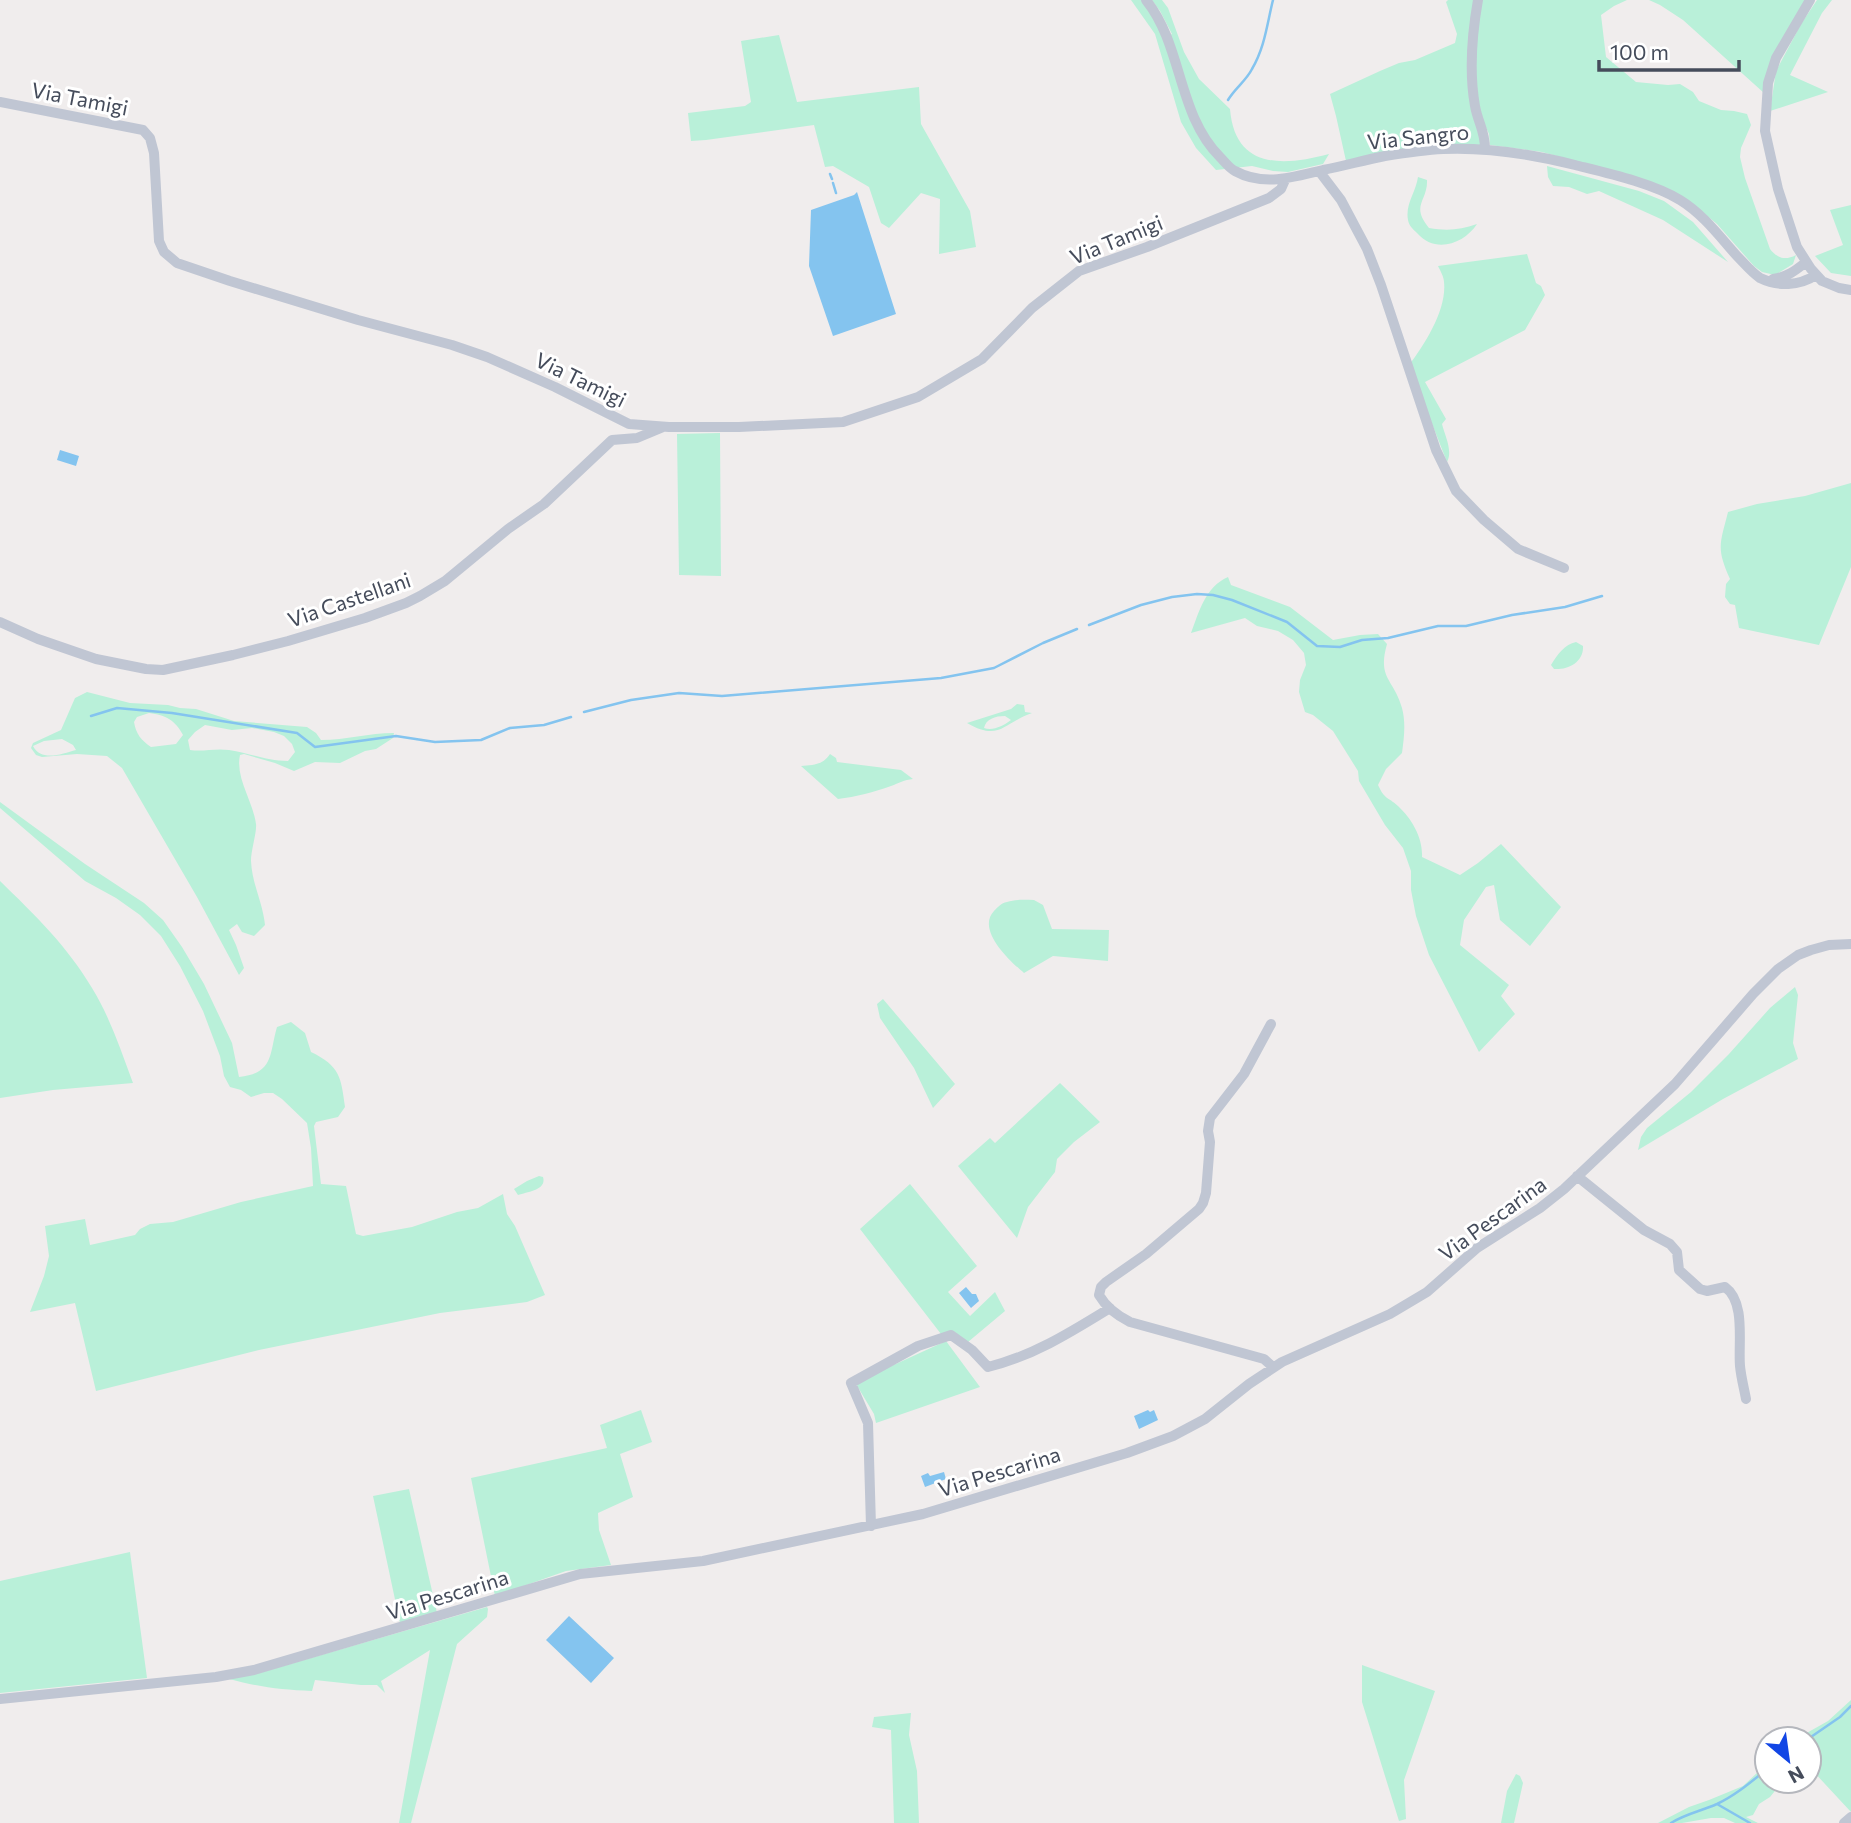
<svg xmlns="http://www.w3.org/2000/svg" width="1851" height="1823" viewBox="0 0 1851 1823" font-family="Commissioner,sans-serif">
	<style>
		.green { fill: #b9f0d9; fill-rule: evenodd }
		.water { fill: #84c4ef }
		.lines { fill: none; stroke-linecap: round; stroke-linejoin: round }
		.stream { stroke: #84c4ef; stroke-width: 2.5 }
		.minor { stroke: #c0c6d3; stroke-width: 10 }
		.labels { text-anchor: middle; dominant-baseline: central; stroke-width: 6; stroke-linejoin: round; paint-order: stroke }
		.street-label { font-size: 21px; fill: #454c5b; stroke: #fff }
	</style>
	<rect width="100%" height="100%" fill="#f0eded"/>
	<!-- green -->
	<path class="green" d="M 1131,0 L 1142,0 L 1165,38 L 1172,34 L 1160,11 L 1152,0 L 1162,0 L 1168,8 L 1184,52 L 1199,79 L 1230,109 C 1235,170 1284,166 1329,154 L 1323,164 L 1288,172 L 1273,171 L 1252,166 L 1216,170 L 1196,148 L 1181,122 L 1155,34 Z
		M 1448,0 L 1627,0 L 1614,6 L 1601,15 L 1606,57 L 1636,82 L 1668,85 L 1680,84 L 1693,92 L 1699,101 L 1721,110 L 1734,111 L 1747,114 L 1751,125 L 1741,148 L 1740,157 L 1745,178 L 1770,249 C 1777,258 1785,261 1796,255 L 1793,264 L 1775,275 L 1762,272 L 1754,266 L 1717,224 L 1689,201 L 1644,180 L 1542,152 L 1490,145 L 1489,134 L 1483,121 L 1481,145 L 1346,161 L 1336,116 L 1330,94 L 1380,71 L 1399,63 L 1415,60 L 1455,43 L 1457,34 L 1446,2 Z
		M 1649,0 L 1805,0 L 1764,93 L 1683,20 L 1660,5 Z
		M 1817,0 L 1832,0 L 1822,13 L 1790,75 L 1828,92 L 1770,111 L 1776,71 L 1801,24 Z
		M 779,35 L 797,102 L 919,87 L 921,124 L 970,211 L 976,247 L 939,254 L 940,199 L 921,193 L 889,228 L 881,223 L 869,187 L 833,166 L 825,167 L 814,125 L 706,140 L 691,141 L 688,113 L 745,106 L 751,102 L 741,41 Z
		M 1547,166 L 1639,191 L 1664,201 L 1693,222 L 1728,262 L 1663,220 L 1599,191 L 1587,194 L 1569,187 L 1553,186 L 1548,177 Z
		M 1418,177 L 1427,180 C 1428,201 1410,205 1429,228 C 1447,231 1460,230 1477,224 C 1464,244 1435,254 1417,233 C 1413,229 1409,226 1408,220 C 1405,204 1416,192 1418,177 Z
		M 1851,205 L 1851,276 L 1831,273 L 1815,256 L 1843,245 L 1830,210 Z
		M 1527,254 L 1536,283 L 1541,286 L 1545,295 L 1525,330 L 1425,382 L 1446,419 L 1442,424 C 1445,436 1453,451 1447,462 L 1409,365 C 1425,344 1447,309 1444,282 C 1444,277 1440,270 1438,266 Z
		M 720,433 L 721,576 L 679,575 L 677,434 Z
		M 1851,483 L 1851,567 L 1819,645 L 1739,628 L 1735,605 L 1730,604 L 1725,597 L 1726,584 L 1730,579 C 1716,548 1720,544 1728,512 L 1757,504 L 1805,496 Z
		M 1228,577 L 1231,585 L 1290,607 L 1333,640 L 1360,635 L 1378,634 L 1387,644 C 1377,679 1394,679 1402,708 C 1406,723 1404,738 1402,753 L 1386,769 L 1378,785 C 1385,800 1387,796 1398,806 C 1412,819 1423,838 1422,857 L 1460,875 L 1478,863 L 1501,844 L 1561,907 L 1530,946 L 1500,920 L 1494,885 L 1486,887 L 1464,920 L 1460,945 L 1509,985 L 1501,996 L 1515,1014 L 1479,1052 L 1429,955 L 1416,916 L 1411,890 L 1411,871 L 1403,848 L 1385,825 L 1359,781 L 1358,771 L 1333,731 L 1313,715 L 1305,712 L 1299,692 L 1300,680 L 1306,665 L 1304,653 L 1293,640 L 1278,631 L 1257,626 L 1245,618 L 1191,633 C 1199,612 1205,587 1228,577 Z
		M 1576,642 L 1583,646 C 1584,662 1568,670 1554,669 L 1551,665 C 1557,655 1565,644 1576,642 Z
		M 87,692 L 130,703 L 168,705 L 180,708 L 196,709 L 234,721 L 307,727 L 316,733 L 321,740 C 346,740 369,733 394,733 L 393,738 L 376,749 L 365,751 L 340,763 L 315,762 L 294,771 L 275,763 L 244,754 L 240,755 C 235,778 253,801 256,824 C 257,832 251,850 251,861 C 252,884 263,903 265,925 L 254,936 L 242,932 L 237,924 L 229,930 L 236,945 L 244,968 L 239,975 L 197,897 L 122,768 L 107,756 L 77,754 L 42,757 L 36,755 L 31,748 L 33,743 L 61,730 L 75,698 ZM 149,713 C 166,715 175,720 183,735 L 176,744 L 151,747 C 141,740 136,734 134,722 L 137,717 ZM 205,725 L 232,730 L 252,728 L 274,732 L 284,736 L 292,744 L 295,752 L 288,761 C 266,761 250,753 229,750 C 215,748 203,752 190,750 L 188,740 L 195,732 ZM 62,739 L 73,745 L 76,750 C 62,754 41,762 33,746 L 44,741 Z
		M 1017,704 L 1024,705 L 1025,712 L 1032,713 C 1003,723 1000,742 967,723 L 1011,709 ZM 1005,716 L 1011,720 C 1003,726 993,731 984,728 C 986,719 995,716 1005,716 Z
		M 830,754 L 836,758 L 837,762 L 901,770 L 913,779 C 904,780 899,783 891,786 C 874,792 856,797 838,799 L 801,766 C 813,765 823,765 830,754 Z
		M 0,802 L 85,864 L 144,903 L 163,920 L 182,947 L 204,984 L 232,1043 L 239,1077 C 274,1073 269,1055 277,1027 L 291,1022 L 305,1033 L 311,1052 C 340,1066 341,1077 345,1107 L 338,1117 L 316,1122 L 314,1126 L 321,1184 L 346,1186 L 356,1234 L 363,1236 L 412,1227 L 457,1212 L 478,1208 L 503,1194 L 507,1214 L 515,1226 L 545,1295 L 527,1302 L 440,1313 L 259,1350 L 96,1391 L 75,1303 L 30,1312 L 44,1276 L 49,1256 L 45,1226 L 85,1219 L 90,1245 L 135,1235 L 140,1229 L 150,1224 L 173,1222 L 241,1202 L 313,1186 L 311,1148 L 307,1123 L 282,1099 L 273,1093 L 264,1093 L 251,1097 L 241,1090 L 230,1087 L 224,1076 L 220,1056 L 203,1011 L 180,966 L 161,936 L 140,915 L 116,898 L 85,881 L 0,808 Z
		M 0,881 C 34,914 68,947 92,988 C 110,1017 121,1051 133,1083 L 53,1090 L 0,1098 Z
		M 1034,900 L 1043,905 L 1052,929 L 1109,930 L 1108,961 L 1053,956 L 1024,973 C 1010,961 976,930 994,911 C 998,907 1001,903 1007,902 C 1016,899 1026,900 1034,900 Z
		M 1795,987 L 1798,995 L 1793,1043 L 1798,1059 L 1723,1099 L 1638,1150 L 1641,1137 L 1647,1128 L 1691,1092 L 1729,1054 L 1770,1008 Z
		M 883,999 L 955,1084 L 933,1108 L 914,1068 L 880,1018 L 877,1004 Z
		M 1060,1083 L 1100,1122 L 1074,1142 L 1057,1159 L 1055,1172 L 1028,1207 L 1017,1238 L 958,1166 L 990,1138 L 995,1143 Z
		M 539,1176 L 543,1177 C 547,1190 528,1192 518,1195 L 514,1189 L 527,1181 Z
		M 910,1184 L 977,1266 L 948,1292 L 970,1316 L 995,1292 L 1005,1311 L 968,1342 L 953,1331 L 941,1334 L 860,1229 Z
		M 946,1341 L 980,1387 L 876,1423 L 874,1414 L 856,1384 L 876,1373 Z
		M 641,1410 L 652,1442 L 620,1454 L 633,1497 L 598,1513 L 599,1530 L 611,1565 L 566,1571 L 495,1596 L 471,1478 L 607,1448 L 600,1425 Z
		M 409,1489 L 437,1613 L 400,1623 L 373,1496 Z
		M 130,1552 L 147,1678 L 0,1693 L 0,1581 Z
		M 487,1607 L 488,1609 L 487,1617 L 457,1644 L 411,1823 L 399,1823 L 430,1650 L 381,1681 L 385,1693 L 377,1685 L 361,1685 L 315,1680 L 312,1691 C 281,1690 259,1687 229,1679 L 259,1673 Z
		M 1362,1665 L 1435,1691 L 1404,1780 L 1406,1819 L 1399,1821 L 1362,1702 Z
		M 1851,1700 L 1851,1812 L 1812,1770 L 1809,1771 L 1809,1739 L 1796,1739 L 1828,1721 Z
		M 911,1713 L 909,1735 L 917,1771 L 919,1823 L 894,1823 L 891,1730 L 872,1727 L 874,1717 Z
		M 1767,1760 L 1767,1781 L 1783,1781 L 1770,1797 L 1759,1804 L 1753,1815 L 1746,1817 L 1758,1823 L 1735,1823 L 1724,1818 L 1711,1818 L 1682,1823 L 1658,1823 L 1689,1807 L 1709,1800 L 1743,1786 L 1758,1772 Z
		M 1516,1774 L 1520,1776 L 1523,1783 L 1514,1823 L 1501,1823 L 1507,1791 Z"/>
	<!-- water -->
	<path class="water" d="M 857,192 L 896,314 L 833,336 L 809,266 L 811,210 L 854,195 Z
		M 60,450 L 79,456 L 76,466 L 57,460 Z
		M 966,1287 L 972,1294 L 976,1294 L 979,1301 L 971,1308 L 959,1293 Z
		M 1148,1410 L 1150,1412 L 1154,1410 L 1158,1420 L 1139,1429 L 1134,1416 Z
		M 944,1472 L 946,1479 L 925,1487 L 921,1476 L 928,1473 L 930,1476 Z
		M 569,1616 L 614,1658 L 591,1683 L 546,1640 Z"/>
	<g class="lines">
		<!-- stream -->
		<path class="stream" d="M 1228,100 C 1235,88 1246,81 1252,69 C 1265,47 1267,24 1273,0
			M 830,174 L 832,179
			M 833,183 L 836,193
			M 1089,625 L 1141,605 L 1172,597 L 1197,594 L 1213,595 L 1232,600 L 1287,622 L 1317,646 L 1340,647 L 1362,640 L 1388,638 L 1438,626 L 1466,626 L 1512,615 L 1565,607 L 1602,596
			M 584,712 L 631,700 L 679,693 L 722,696 L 941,678 L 994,668 L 1043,643 L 1077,629
			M 91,716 L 117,708 L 172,713 L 297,733 L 315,747 L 396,736 L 435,742 L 481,740 L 510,728 L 544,725 L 571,717
			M 1808,1739 L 1840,1717 L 1851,1706
			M 1717,1804 L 1750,1823
			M 1671,1823 C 1685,1814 1701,1811 1717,1804 C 1736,1795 1751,1782 1767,1769"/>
		<!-- minor -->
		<path class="minor" d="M 1146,0 C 1183,46 1177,114 1220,157 C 1225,162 1229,168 1235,171 C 1264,187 1293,177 1323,170 C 1344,166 1364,160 1385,156 C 1404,153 1424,150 1443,149 C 1488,147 1531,154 1575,165 C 1607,173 1652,183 1680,200 C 1703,214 1720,237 1737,256 C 1744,263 1751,272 1760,278 C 1778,287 1799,286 1816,275
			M 1478,0 C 1472,34 1469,72 1475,106 C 1478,123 1485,130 1485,149
			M 1810,0 L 1776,58 L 1768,83 L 1765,131 L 1778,189 L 1797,247 L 1811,269 L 1822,281 L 1839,288 L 1851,290
			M 0,102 L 143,130 L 150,138 L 154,153 L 159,241 L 164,252 L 177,263 L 230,281 L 358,320 L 452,345 L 487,357 L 555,387 L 629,424 L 669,427 L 739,427 L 843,422 L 918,397 L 982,359 L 1032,308 L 1079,271 L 1147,247 L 1269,198 L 1281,189 L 1285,180
			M 1319,171 L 1341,200 L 1367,249 L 1381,285 L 1436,450 L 1456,491 L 1484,520 L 1518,549 L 1564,568
			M 1773,279 C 1787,277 1795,271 1806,262
			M 0,622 L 38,639 L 96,659 L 146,669 L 163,670 L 233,655 L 288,641 L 365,618 L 406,603 L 420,596 L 445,581 L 508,529 L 544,504 L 612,440 L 637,438 L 661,428
			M 1271,1024 L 1244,1074 L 1210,1118 L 1208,1131 L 1210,1142 L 1206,1193 L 1203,1203 L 1199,1209 L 1146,1254 L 1106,1282 L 1101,1287 L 1099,1295 C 1106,1307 1118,1316 1130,1322 L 1264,1359 L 1273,1367
			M 1577,1176 L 1644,1230 L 1670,1244 L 1677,1252 L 1679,1270 L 1700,1289 L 1707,1291 L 1725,1287 C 1746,1302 1738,1343 1740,1366 C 1741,1377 1744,1388 1746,1399
			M 871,1526 L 868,1423 L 851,1383 L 918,1346 L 951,1335 L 972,1350 L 988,1367 C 1033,1356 1071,1332 1110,1308
			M 0,1699 L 216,1677 L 254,1670 L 580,1574 L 703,1561 L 923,1514 L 1127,1453 L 1173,1436 L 1205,1419 L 1249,1384 L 1282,1362 L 1390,1314 L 1427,1292 L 1477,1248 L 1540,1208 L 1564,1189 L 1675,1084 L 1753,994 L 1778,969 L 1798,955 L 1811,950 L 1829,945 L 1851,944
			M 1844,1823 L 1851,1817"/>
	</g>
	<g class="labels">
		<!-- street labels -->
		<g class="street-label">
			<text transform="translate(80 98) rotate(11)">Via Tamigi</text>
			<text transform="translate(1418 136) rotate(-6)">Via Sangro</text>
			<text transform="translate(1116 239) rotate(-22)">Via Tamigi</text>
			<text transform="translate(581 379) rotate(26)">Via Tamigi</text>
			<text transform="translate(349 599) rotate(-19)">Via Castellani</text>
			<text transform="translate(1492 1218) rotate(-36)">Via Pescarina</text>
			<text transform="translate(999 1471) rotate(-17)">Via Pescarina</text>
			<text transform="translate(447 1594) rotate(-17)">Via Pescarina</text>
		</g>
	</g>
	<!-- north arrow -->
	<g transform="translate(1788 1760) rotate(151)"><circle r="33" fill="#ffffff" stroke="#b5b7bd" stroke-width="2"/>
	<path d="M0-5L12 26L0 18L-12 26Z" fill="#1246e5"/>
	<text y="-10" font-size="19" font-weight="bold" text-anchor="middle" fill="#454c5b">N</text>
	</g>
	<!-- scale -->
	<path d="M1599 60v10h140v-10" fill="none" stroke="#454c5b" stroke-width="3.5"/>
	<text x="1610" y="60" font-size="21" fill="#454c5b" stroke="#ffffff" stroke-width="5" paint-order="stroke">100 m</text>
</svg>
